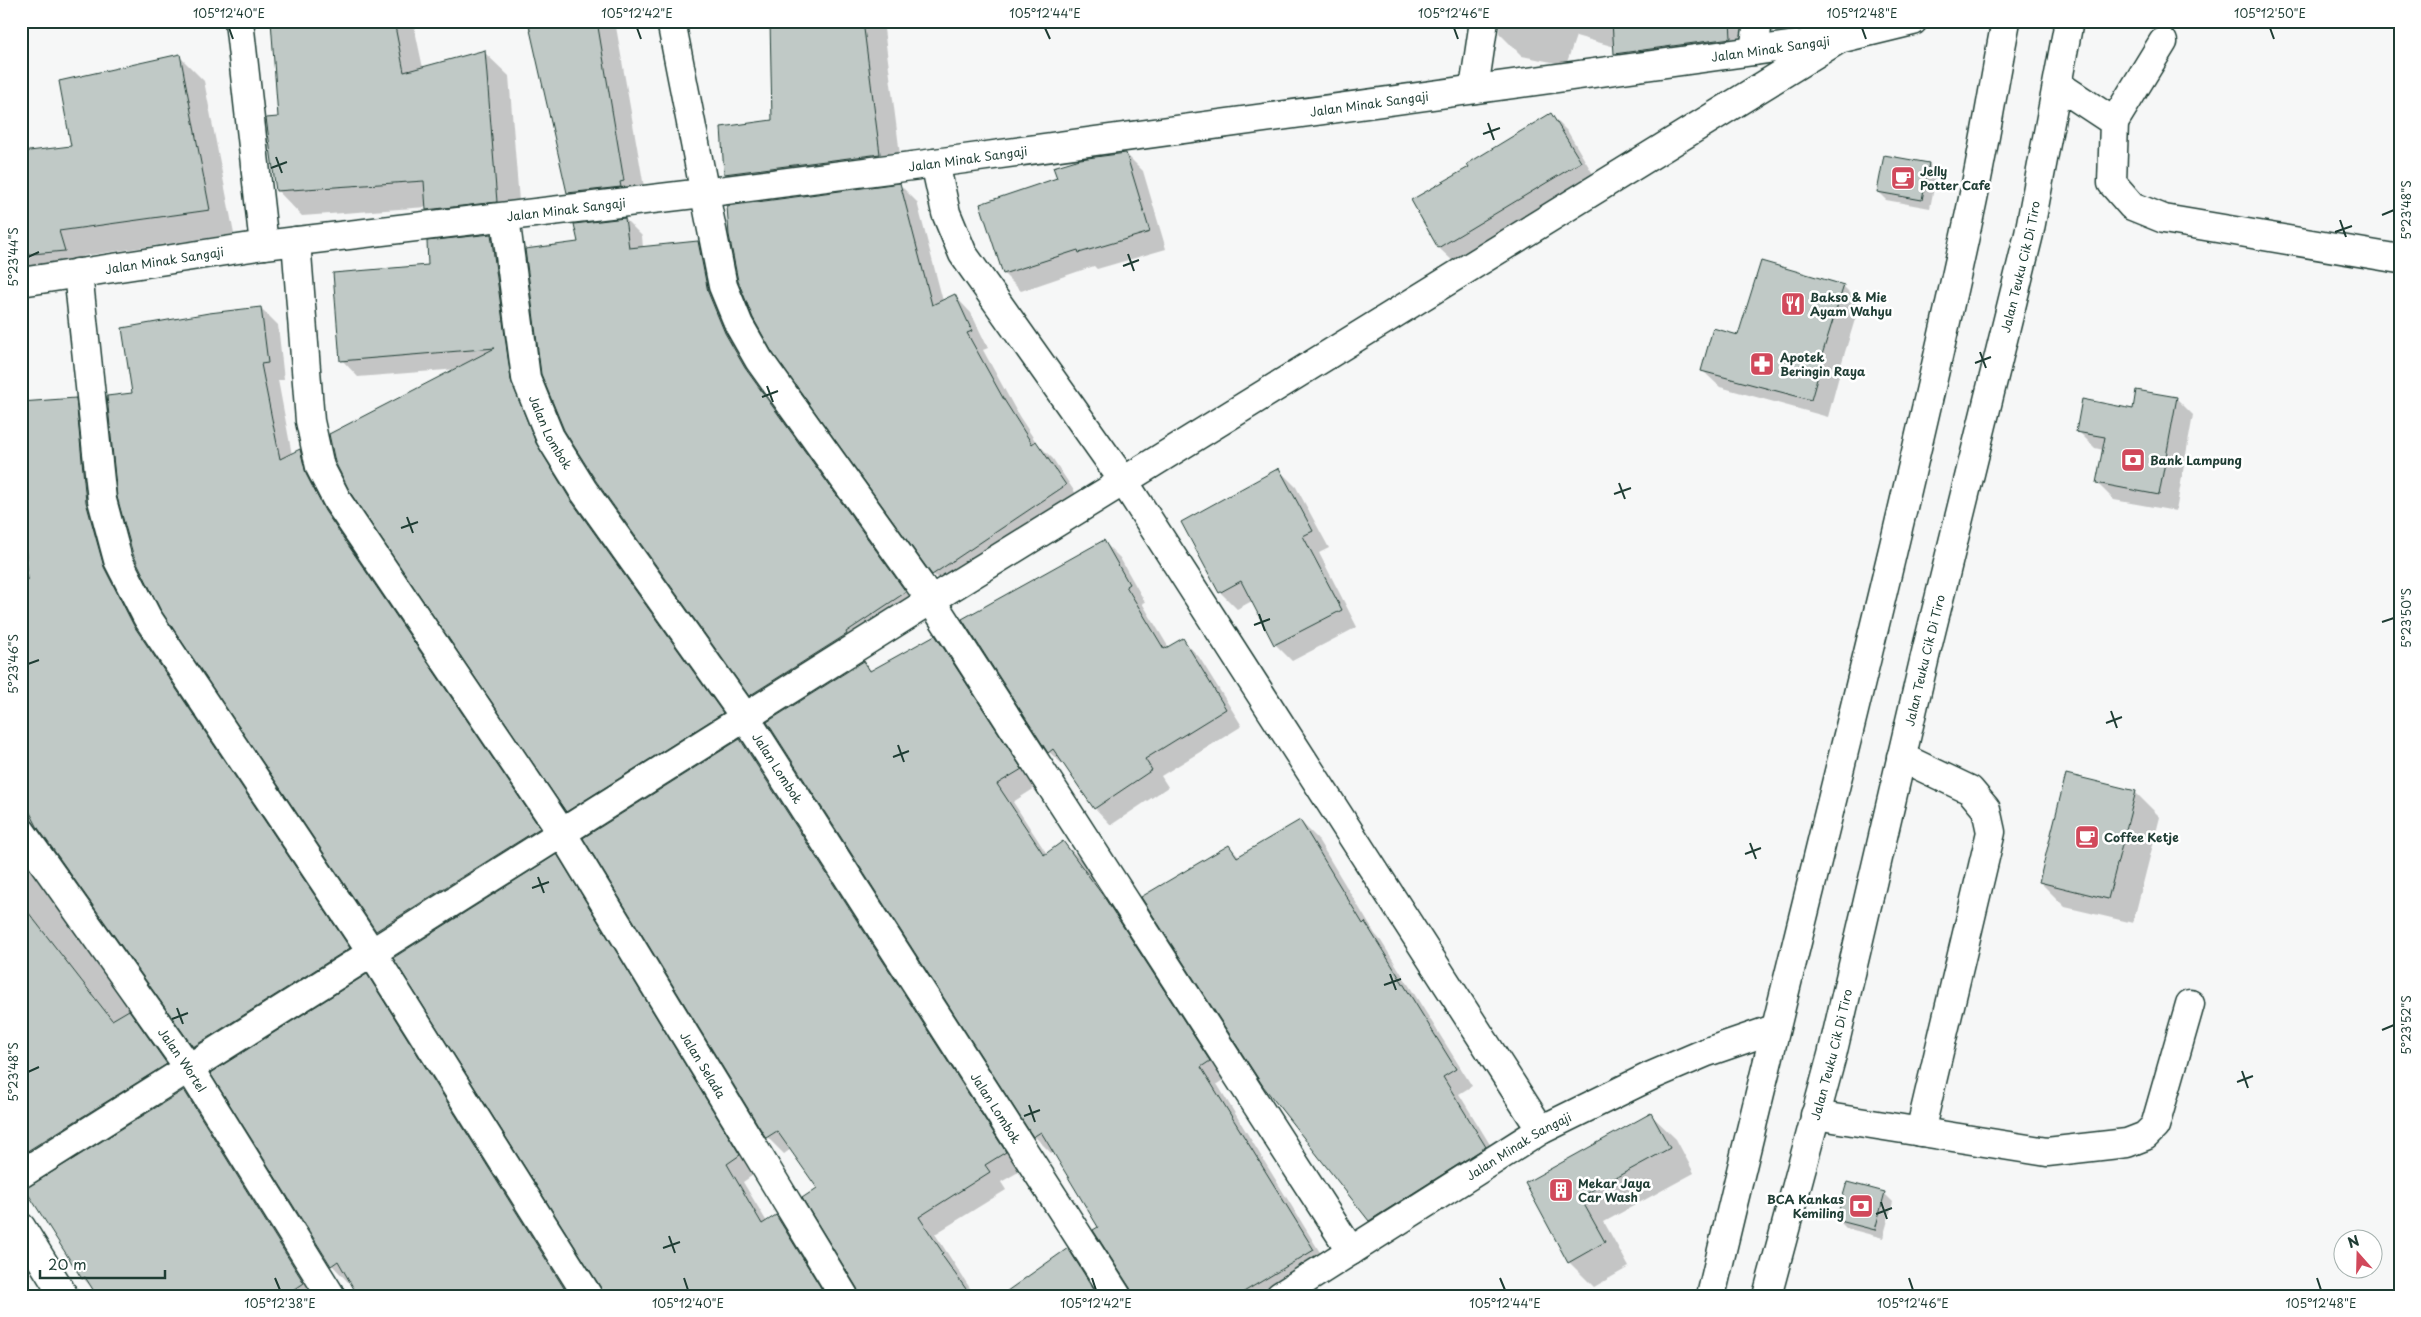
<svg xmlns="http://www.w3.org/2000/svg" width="2421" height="1317" viewBox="0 0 2421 1317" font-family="'Playpen Sans',sans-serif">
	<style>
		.shadow { fill: #0003 }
		.building { fill: #c0c9c6; stroke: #1f3d34 }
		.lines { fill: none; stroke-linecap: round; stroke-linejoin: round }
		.minor-casing { stroke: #1f3d34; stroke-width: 31 }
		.minor { stroke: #fff; stroke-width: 28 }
		.ticks { fill: none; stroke: #1f3d34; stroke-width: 2 }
		.labels { text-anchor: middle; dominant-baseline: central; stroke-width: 5; stroke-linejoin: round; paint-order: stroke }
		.street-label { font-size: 12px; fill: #1f3d34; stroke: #fff }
		.poi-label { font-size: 12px; font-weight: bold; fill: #1f3d34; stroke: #fff; text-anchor: start }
		.neatline { fill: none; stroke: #1f3d34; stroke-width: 2 }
		.ticks-label { font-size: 12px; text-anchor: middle; fill: #1f3d34 }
	</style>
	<rect width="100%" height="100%" fill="#f6f7f7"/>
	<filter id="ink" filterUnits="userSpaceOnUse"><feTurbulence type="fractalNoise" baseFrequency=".02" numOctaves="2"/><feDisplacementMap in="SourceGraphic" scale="10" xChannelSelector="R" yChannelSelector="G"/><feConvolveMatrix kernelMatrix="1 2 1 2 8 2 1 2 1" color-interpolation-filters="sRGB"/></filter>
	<g filter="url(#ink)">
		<!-- shadow -->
		<path class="shadow" d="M 272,21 L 413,21 L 423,68 L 484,52 L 509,76 L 521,226 L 452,234 L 427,210 L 427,207 L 302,216 L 278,191 L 279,118 Z
			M 530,21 L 615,21 L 647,204 L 592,216 L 568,193 Z
			M 771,21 L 883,21 L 903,178 L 749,198 L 725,174 L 722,128 L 773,121 Z
			M 1500,21 L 1739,21 L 1749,62 L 1639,77 L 1616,54 L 1615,47 L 1576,36 L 1566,65 L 1522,56 L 1499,33 Z
			M 1869,21 L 1973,21 L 1914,30 Z
			M 179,56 L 204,81 L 234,234 L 83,256 L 89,275 L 21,281 L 21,153 L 73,147 Z
			M 1551,115 L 1568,132 L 1596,179 L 1456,264 L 1439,248 L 1412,201 L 1471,168 Z
			M 1126,154 L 1143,171 L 1166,249 L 1097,269 L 1094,266 L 1021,291 L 1004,274 L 981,205 Z
			M 1885,156 L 1929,164 L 1937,173 L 1930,208 L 1886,200 L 1878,192 Z
			M 900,185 L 917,202 L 943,301 L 955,296 L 971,313 L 988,348 L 983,350 L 1019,416 L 1036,442 L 1053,459 L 1082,503 L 950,591 L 933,574 Z
			M 625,219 L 642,236 L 643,248 L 698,242 L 715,259 L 922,610 L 767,712 L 750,695 L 597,481 L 580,243 Z
			M 491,235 L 508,252 L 527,398 L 738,730 L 584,827 L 567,811 L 458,369 L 358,377 L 342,360 L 430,266 Z
			M 1843,286 L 1860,303 L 1838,375 L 1839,376 L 1828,417 L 1720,387 L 1703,371 L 1739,337 Z
			M 261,308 L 278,325 L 284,380 L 278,380 L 292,455 L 300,451 L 317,467 L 556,846 L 394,947 L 377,931 L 162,608 L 133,394 Z
			M 2176,398 L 2193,415 L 2176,511 L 2114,500 L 2097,483 L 2103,450 L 2095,448 L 2078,431 L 2134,410 Z
			M 75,400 L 92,417 L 103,520 L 366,965 L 211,1063 L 194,1046 L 43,833 L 37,832 L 183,1081 L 21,1168 L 21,403 Z
			M 1279,470 L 1296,487 L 1329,548 L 1319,553 L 1357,627 L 1292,661 L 1275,644 L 1252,601 L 1237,609 L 1220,592 Z
			M 1104,542 L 1120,558 L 1145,602 L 1142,603 L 1169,648 L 1183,640 L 1199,657 L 1242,726 L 1161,776 L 1168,787 L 1111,825 L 1095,808 L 1067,768 L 1049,752 Z
			M 935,636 L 951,653 L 1038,786 L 1013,802 L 1047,854 L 1063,842 L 1080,859 L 1121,916 L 1226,1078 L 1217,1084 L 1329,1267 L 1282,1296 L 1134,1296 L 1099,1227 L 1054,1151 L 1051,1153 L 1034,1136 L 863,663 L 872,671 Z
			M 740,740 L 757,757 L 1022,1170 L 1001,1182 L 1006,1190 L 935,1234 L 975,1296 L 861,1296 L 819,1189 L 791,1149 L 784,1154 L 767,1137 L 585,838 Z
			M 2135,792 L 2160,817 L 2133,923 L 2065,907 L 2040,882 Z
			M 1300,821 L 1317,838 L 1375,934 L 1381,941 L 1472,1086 L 1459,1094 L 1502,1164 L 1387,1236 L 1370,1220 L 1229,846 L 1240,857 Z
			M 557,856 L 573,873 L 756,1173 L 743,1182 L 767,1222 L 776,1216 L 793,1233 L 831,1296 L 605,1296 Z
			M 367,976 L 384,993 L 574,1296 L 359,1296 L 350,1281 L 348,1282 L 332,1265 Z
			M 184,1091 L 201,1108 L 318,1296 L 99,1296 L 83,1278 L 41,1212 Z
			M 1651,1115 L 1676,1139 L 1694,1173 L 1604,1222 L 1629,1267 L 1594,1287 L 1569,1262 L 1526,1184 Z
			M 1884,1193 L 1893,1202 L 1883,1238 L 1846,1228 L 1838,1220 Z
			M 1067,1250 L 1084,1266 L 1103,1296 L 1002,1296 Z"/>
		<!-- building -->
		<path class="building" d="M 271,21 L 394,21 L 404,72 L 485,50 L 497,202 L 426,210 L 424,181 L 276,191 L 266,118 L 278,117 Z
			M 528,21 L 597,21 L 624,181 L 620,182 L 621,187 L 567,193 Z
			M 770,21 L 863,21 L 880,154 L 724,174 L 721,127 L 772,120 Z
			M 1612,21 L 1730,21 L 1731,38 L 1614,54 Z
			M 180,54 L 210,210 L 59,231 L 65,251 L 21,255 L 21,152 L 71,146 L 59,81 Z
			M 1551,113 L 1581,162 L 1438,248 L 1411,200 L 1469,167 L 1467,164 Z
			M 1126,153 L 1150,232 L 1079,253 L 1078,250 L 1003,274 L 980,204 L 1057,178 L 1053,167 L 1080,159 Z
			M 1884,155 L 1929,163 L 1922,200 L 1877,192 Z
			M 900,183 L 932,305 L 955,294 L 972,331 L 967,333 L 1003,398 L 1032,444 L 1036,441 L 1066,485 L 932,575 L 772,352 L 753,318 L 738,281 L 729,235 L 727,206 Z
			M 625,218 L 629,248 L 698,241 L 708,292 L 725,333 L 745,368 L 906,592 L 846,632 L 847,634 L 749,696 L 596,481 L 564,430 L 541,374 L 525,249 L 578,242 L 574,224 Z
			M 491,234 L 511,380 L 536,443 L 570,499 L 723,713 L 566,812 L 351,494 L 335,462 L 329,434 L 495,348 L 340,361 L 333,273 L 428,265 L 427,241 Z
			M 1761,261 L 1844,285 L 1821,358 L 1823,358 L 1811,400 L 1701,371 L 1713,328 L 1738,335 Z
			M 261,307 L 268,363 L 261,364 L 280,459 L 300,449 L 306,474 L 325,511 L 540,828 L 376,931 L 160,609 L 133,554 L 117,497 L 107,396 L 132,393 L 122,328 L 209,313 Z
			M 2136,390 L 2177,397 L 2159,495 L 2096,483 L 2105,437 L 2076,432 L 2082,399 L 2133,409 Z
			M 76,398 L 86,502 L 104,567 L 134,626 L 350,948 L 193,1047 L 38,828 L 21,795 L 21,582 L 28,579 L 23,522 L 21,522 L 21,402 Z
			M 1279,468 L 1313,531 L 1303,536 L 1342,610 L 1274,645 L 1241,581 L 1219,593 L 1181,522 Z
			M 1104,540 L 1129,584 L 1126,586 L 1164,649 L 1183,638 L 1226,709 L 1145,759 L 1152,770 L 1094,809 L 1053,749 L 1048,753 L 962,619 Z
			M 935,635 L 1022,769 L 997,784 L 1044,855 L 1063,841 L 1104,897 L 1210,1061 L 1201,1067 L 1314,1250 L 1237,1296 L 1133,1296 L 1130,1288 L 1093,1230 L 1098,1227 L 1041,1132 L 1033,1137 L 767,722 L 864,661 L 870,671 Z
			M 740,739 L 1006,1152 L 985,1165 L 990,1172 L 919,1217 L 943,1253 L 941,1254 L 971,1296 L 860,1296 L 857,1288 L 802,1198 L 817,1188 L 777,1131 L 766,1138 L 583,838 Z
			M 2066,774 L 2136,791 L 2108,899 L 2039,882 Z
			M 1300,820 L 1363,924 L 1365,922 L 1456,1069 L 1443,1077 L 1486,1147 L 1369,1221 L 1263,1086 L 1141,897 L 1229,845 L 1237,857 Z
			M 557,854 L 740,1155 L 727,1164 L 762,1224 L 776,1215 L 826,1296 L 604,1296 L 601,1288 L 393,958 Z
			M 21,903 L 112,1020 L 129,1010 L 167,1064 L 21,1155 Z
			M 367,974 L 569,1296 L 358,1296 L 338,1261 L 331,1266 L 210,1073 Z
			M 184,1090 L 304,1283 L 285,1296 L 97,1296 L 85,1277 L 82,1279 L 25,1189 Z
			M 1651,1113 L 1670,1148 L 1580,1197 L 1605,1242 L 1568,1263 L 1525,1183 Z
			M 1847,1182 L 1885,1192 L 1875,1230 L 1836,1220 Z
			M 1068,1248 L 1098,1296 L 1000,1296 Z"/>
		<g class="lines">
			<defs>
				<g id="minor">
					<path d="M 239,21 L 264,245"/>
					<path d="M 671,21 L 723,286 L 739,325 L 759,360 L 931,600 L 1351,1251"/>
					<path d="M 1754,51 L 1758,21"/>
					<path d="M 2058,85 L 2114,122 L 2112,183 L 2132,206 L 2164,219 L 2400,259"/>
					<path d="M 1474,89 L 1484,21"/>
					<path d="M 2114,122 L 2163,42"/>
					<path d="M 935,163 L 946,213 L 963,254 L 1123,480 L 1541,1130"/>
					<path id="s1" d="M 505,217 L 526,378 L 550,437 L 583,490 L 745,717 L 1117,1296"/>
					<path id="s2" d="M 296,241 L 310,421 L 320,467 L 338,502 L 562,833 L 844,1296"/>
					<path d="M 78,273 L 102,500 L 118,560 L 147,617 L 372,953 L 588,1296"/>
					<path id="s3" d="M 21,282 L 264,245 L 703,193 L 935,163 L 1754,51 L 1839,39 L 1913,21"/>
					<path d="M 1901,757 L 1970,790 L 1986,809 L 1991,832 L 1920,1132"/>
					<path id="s4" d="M 21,831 L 189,1068 L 331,1296"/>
					<path d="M 1815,1115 L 2047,1152 L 2127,1143 L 2145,1136 L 2155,1126 L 2190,1004"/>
					<path d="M 21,1174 L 931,600 L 1839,39"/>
					<path d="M 21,1227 L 64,1296"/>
					<path id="s5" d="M 1280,1296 L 1541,1130 L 1651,1076 L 1707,1052 L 1774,1029"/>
					<path d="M 1711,1296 C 1796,937 1890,581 1968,222 C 1983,155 1993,88 2006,21"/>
					<path id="s6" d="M 1767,1296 L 1832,1055 L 1927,648 L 2029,234 L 2069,21"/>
				</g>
			</defs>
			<!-- minor casing -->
			<use href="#minor" class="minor-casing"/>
			<!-- minor -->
			<use href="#minor" class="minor"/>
		</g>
	</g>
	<!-- ticks -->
	<path class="ticks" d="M 229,28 L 233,39M 637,28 L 641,39M 1045,28 L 1050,39M 1454,28 L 1458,39M 1862,28 L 1866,39M 2270,28 L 2274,39M 1488,123 L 1494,140M 1483,134 L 1500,128M 276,157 L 282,173M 271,168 L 287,162M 2382,215 L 2394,210M 2340,220 L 2346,237M 2335,232 L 2352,226M 1128,254 L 1134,271M 28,257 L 39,252M 1123,266 L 1139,260M 1980,352 L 1986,368M 1975,363 L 1991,357M 767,386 L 773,402M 762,397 L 778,391M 1619,483 L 1625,499M 1614,494 L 1631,488M 407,517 L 413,533M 401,528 L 418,522M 1259,614 L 1265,631M 2382,622 L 2394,618M 1254,625 L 1270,619M 28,664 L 39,660M 2111,711 L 2117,728M 2106,723 L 2122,717M 898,745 L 904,762M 893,757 L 909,751M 1750,843 L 1756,859M 1745,854 L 1761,848M 538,877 L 544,893M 532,888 L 549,882M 1390,974 L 1396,990M 1384,985 L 1401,979M 177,1008 L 183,1024M 172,1019 L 188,1013M 2382,1030 L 2394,1025M 2242,1071 L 2248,1088M 28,1072 L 39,1067M 2237,1082 L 2253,1076M 1029,1105 L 1035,1122M 1024,1116 L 1040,1110M 1881,1202 L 1887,1219M 1876,1214 L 1892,1208M 669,1236 L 675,1253M 663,1248 L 680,1242M 275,1278 L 280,1290M 684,1278 L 688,1290M 1092,1278 L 1096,1290M 1500,1278 L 1505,1290M 1909,1278 L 1913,1290M 2317,1278 L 2321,1290"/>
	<!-- icons -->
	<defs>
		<symbol id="cafe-square" viewBox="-11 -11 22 22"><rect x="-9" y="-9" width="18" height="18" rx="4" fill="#d1495b" stroke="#fff"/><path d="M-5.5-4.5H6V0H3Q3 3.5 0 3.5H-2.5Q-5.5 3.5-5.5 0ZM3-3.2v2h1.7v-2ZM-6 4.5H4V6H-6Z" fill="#fff"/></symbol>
		<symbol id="restaurant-square" viewBox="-11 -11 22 22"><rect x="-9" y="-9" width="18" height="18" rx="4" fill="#d1495b" stroke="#fff"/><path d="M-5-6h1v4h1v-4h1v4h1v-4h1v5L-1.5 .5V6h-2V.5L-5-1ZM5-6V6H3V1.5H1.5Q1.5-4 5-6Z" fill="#fff"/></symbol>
		<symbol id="pharmacy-square" viewBox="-11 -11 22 22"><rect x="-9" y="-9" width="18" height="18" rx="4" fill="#d1495b" stroke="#fff"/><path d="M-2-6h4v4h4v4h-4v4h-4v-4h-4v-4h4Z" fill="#fff"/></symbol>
		<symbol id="bank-square" viewBox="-11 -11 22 22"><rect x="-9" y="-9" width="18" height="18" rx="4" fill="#d1495b" stroke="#fff"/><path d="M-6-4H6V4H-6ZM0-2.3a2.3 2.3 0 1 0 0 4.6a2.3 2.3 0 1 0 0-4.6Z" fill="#fff"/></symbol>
		<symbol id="building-square" viewBox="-11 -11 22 22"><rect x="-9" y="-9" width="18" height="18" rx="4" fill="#d1495b" stroke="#fff"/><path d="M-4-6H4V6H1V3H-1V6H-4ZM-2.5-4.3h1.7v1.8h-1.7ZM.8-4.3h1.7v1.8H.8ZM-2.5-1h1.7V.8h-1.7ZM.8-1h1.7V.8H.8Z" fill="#fff"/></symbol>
	</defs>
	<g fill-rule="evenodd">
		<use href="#cafe-square" x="1889" y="164" width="28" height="28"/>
		<use href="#restaurant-square" x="1779" y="290" width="28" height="28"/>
		<use href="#pharmacy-square" x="1748" y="350" width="28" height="28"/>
		<use href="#bank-square" x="2119" y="446" width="28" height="28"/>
		<use href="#cafe-square" x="2073" y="823" width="28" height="28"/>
		<use href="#building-square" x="1547" y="1176" width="28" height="28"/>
		<use href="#bank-square" x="1847" y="1192" width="28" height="28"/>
	</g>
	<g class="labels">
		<!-- street labels -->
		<g class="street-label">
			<text stroke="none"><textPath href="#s3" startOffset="1765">Jalan Minak Sangaji</textPath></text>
			<text stroke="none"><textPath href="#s3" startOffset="1360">Jalan Minak Sangaji</textPath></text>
			<text stroke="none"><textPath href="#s3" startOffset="955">Jalan Minak Sangaji</textPath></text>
			<text stroke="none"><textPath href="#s3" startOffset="550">Jalan Minak Sangaji</textPath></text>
			<text stroke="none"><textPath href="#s3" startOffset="145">Jalan Minak Sangaji</textPath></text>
			<text stroke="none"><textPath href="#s6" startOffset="1060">Jalan Teuku Cik Di Tiro</textPath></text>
			<text stroke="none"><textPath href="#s1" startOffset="222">Jalan Lombok</textPath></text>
			<text stroke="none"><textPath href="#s6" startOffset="655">Jalan Teuku Cik Di Tiro</textPath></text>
			<text stroke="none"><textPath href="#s1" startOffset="628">Jalan Lombok</textPath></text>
			<text stroke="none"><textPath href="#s6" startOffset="250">Jalan Teuku Cik Di Tiro</textPath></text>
			<text stroke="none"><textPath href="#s4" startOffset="280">Jalan Wortel</textPath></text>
			<text stroke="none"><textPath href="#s2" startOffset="938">Jalan Selada</textPath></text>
			<text stroke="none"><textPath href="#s1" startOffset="1032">Jalan Lombok</textPath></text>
			<text stroke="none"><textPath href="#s5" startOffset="282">Jalan Minak Sangaji</textPath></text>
		</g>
		<!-- poi labels -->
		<g class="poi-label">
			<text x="1920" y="171">Jelly<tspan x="1920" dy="14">Potter Cafe</tspan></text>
			<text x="1810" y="297">Bakso &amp; Mie<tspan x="1810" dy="14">Ayam Wahyu</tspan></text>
			<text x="1780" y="357">Apotek<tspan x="1780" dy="14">Beringin Raya</tspan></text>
			<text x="2150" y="460">Bank Lampung</text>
			<text x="2104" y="837">Coffee Ketje</text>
			<text x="1578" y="1183">Mekar Jaya<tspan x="1578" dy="14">Car Wash</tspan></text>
			<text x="1844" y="1199" text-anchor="end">BCA Kankas<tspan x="1844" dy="14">Kemiling</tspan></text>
		</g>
	</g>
	<!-- margin -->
	<rect width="2421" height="1317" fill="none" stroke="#fff" stroke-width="55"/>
	<!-- north arrow -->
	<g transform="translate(2358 1254) rotate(340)"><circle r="24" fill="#ffffff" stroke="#a5b1ae"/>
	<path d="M0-4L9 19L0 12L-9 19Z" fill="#d1495b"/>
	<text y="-8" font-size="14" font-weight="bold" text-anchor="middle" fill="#1f3d34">N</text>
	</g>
	<!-- scale -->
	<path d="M40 1270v8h125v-8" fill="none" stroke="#1f3d34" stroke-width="2.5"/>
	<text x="48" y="1270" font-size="15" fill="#1f3d34" stroke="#ffffff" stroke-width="4" paint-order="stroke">20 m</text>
	<rect x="28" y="28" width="2366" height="1262" class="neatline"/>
	<g class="ticks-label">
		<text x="229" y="18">105°12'40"E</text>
		<text x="637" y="18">105°12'42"E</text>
		<text x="1045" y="18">105°12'44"E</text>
		<text x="1454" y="18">105°12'46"E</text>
		<text x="1862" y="18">105°12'48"E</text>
		<text x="2270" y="18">105°12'50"E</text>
		<text transform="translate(2407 210) rotate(-90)" y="4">5°23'48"S</text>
		<text transform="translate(14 257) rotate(-90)" y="4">5°23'44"S</text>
		<text transform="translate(2407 618) rotate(-90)" y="4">5°23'50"S</text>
		<text transform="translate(14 664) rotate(-90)" y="4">5°23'46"S</text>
		<text transform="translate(2407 1025) rotate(-90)" y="4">5°23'52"S</text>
		<text transform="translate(14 1072) rotate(-90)" y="4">5°23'48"S</text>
		<text x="280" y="1308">105°12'38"E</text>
		<text x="688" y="1308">105°12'40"E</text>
		<text x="1096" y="1308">105°12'42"E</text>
		<text x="1505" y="1308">105°12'44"E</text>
		<text x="1913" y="1308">105°12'46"E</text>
		<text x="2321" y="1308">105°12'48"E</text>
	</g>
</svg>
